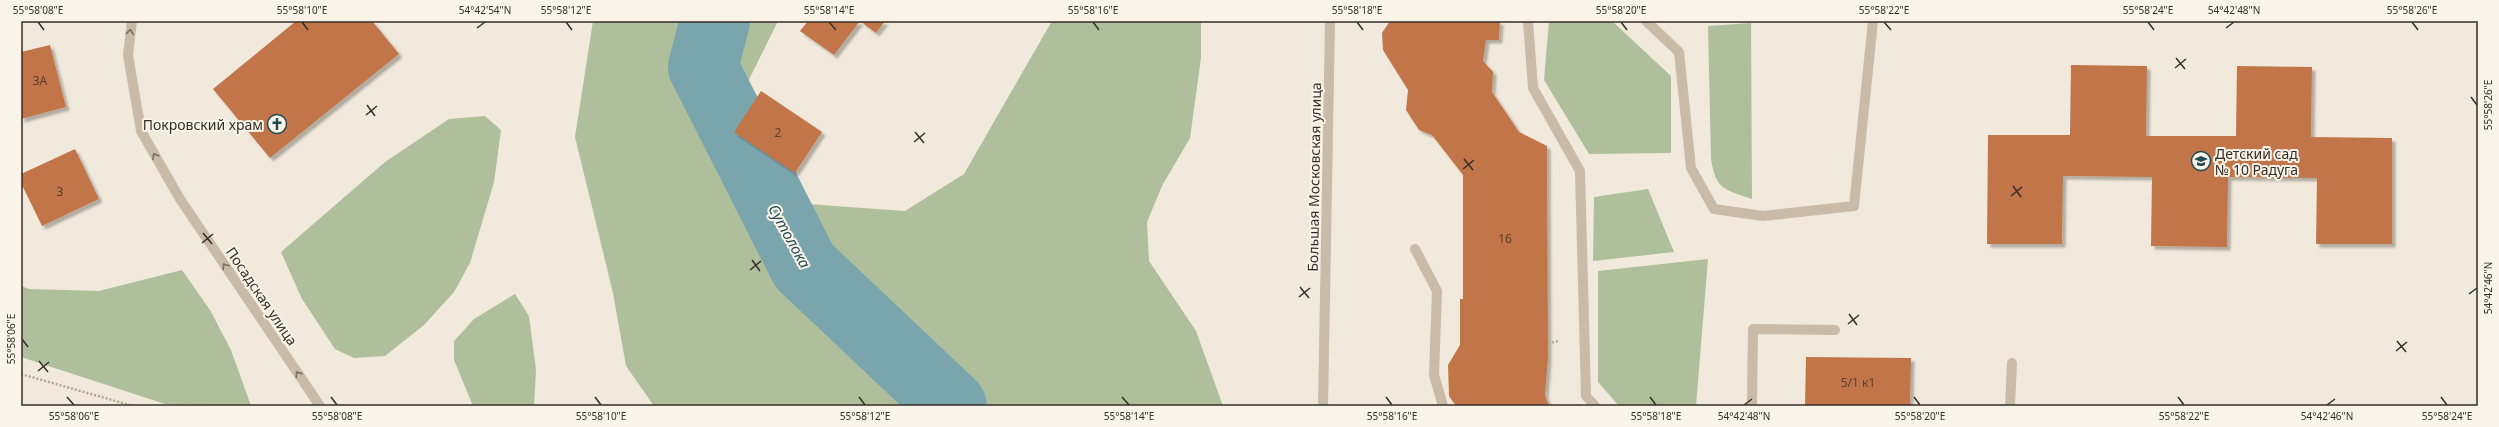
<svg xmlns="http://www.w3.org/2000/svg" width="2499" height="427" viewBox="0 0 2499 427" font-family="'Noto Sans',sans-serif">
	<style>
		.green { fill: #afbf9c }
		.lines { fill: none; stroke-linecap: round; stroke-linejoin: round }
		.river { stroke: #7ba5ad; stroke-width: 70 }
		.building { fill: #c17549; filter: url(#shadow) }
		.path { stroke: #b4a592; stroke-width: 2.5; stroke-dasharray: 2 2; stroke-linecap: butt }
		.lane { stroke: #c9bba8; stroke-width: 10 }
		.street { stroke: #c9bba8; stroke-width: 10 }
		.oneway { stroke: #786d62 }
		.ticks { fill: none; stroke: #352e28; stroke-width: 1.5 }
		.labels { text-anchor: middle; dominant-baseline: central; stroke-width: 4; stroke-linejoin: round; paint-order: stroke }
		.number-label { font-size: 12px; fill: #584030 }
		.poi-label { font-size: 14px; fill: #352e28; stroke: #f9f3e8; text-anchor: end }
		.street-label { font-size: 14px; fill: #352e28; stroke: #f9f3e8 }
		.water-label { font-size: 15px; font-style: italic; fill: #1f4b55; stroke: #f9f3e8 }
		.neatline { fill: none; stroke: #352e28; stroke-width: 1.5 }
		.ticks-label { font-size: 10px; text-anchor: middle; fill: #352e28 }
	</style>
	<defs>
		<filter id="shadow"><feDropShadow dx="3.5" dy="3.5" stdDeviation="1" flood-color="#0004"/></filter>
	</defs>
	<rect width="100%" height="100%" fill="#f1e9db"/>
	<!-- green -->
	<path class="green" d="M 593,21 L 778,21 L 721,136 L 793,203 L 905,211 L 964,174 L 1052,21 L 1201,21 L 1201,58 L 1190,138 L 1162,186 L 1147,222 L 1149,261 L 1196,331 L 1223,406 L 654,406 L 626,366 L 613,293 L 575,137 Z
		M 1549,21 L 1612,21 L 1671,76 L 1671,153 L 1589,154 L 1544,80 Z
		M 1751,23 L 1752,199 C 1724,189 1716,190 1711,159 L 1708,26 Z
		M 485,116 L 501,130 L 494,182 L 470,263 L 454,292 L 424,325 L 385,356 L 354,358 L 335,349 L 302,299 L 281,252 L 385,162 L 449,119 Z
		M 1648,189 L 1674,252 L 1593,261 L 1594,197 Z
		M 1708,259 L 1696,406 L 1619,406 L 1598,382 L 1598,271 Z
		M 182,270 L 210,310 L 231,350 L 251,406 L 165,404 L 21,357 L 21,286 L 29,289 L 99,291 Z
		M 515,294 L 529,316 L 536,370 L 534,406 L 473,406 L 454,360 L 454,341 L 474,319 Z"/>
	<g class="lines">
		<!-- river -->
		<path class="river" d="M 715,21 L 703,67 L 804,266 L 952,406"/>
	</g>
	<!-- building -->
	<path class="building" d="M 296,21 L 372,21 L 399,54 L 270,158 L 213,89 Z
		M 808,21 L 860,21 L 834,55 L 800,31 Z
		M 860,21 L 885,21 L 876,33 Z
		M 1390,21 L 1500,21 L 1499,40 L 1486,40 L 1483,61 L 1493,72 L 1492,92 L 1519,132 L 1547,146 L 1548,358 L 1545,395 L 1549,406 L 1456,406 L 1449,396 L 1448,365 L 1460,345 L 1460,299 L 1463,299 L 1463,175 L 1432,135 L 1419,130 L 1406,110 L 1408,90 L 1383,50 L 1382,33 Z
		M 50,45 L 66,107 L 21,119 L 21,52 Z
		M 2071,65 L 2147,66 L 2146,136 L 2236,136 L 2237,66 L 2312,67 L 2311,137 L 2392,138 L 2392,244 L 2316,244 L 2317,178 L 2228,177 L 2227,247 L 2151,246 L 2152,177 L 2063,176 L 2062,244 L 1987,244 L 1988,135 L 2070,135 Z
		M 761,91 L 822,132 L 795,173 L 734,132 Z
		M 75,149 L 99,199 L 42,226 L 21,183 L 21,174 Z
		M 1806,357 L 1911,358 L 1910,406 L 1805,406 Z"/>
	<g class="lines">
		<!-- path -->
		<path class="path" d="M 1548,343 L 1559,341
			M 21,374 L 133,406"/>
		<!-- lane -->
		<path class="lane" d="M 1528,21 L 1533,88 L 1580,171 L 1586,396 L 1595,406
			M 1646,21 L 1679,52 L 1691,168 L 1714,209 L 1763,216 L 1854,206 L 1873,21
			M 1415,249 L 1437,291 L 1434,375 L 1443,406
			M 1752,406 L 1753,329 L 1835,330
			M 2010,406 L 2012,363"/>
		<!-- street -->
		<path class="street" d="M 132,21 L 128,55 L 141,131 L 180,199 L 320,406
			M 1323,406 L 1330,21"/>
	</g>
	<!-- one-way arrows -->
	<defs><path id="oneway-chevron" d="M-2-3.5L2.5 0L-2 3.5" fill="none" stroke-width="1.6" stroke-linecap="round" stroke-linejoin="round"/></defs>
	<g class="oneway">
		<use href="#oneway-chevron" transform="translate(130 32) rotate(-84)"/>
		<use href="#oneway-chevron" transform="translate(155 156) rotate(-120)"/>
		<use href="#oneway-chevron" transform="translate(225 266) rotate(-124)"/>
		<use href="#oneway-chevron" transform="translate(298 374) rotate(-124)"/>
	</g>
	<!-- ticks -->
	<path class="ticks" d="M 38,22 L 44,30M 302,22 L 308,30M 566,22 L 572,30M 829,22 L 836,30M 1093,22 L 1099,30M 1357,22 L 1363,30M 1621,22 L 1627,30M 1884,22 L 1891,30M 2148,22 L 2154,30M 2412,22 L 2418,30M 477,28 L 485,22M 2226,28 L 2234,22M 2176,58 L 2185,69M 2175,68 L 2186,59M 2471,97 L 2477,105M 367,105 L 375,116M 366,115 L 377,106M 915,132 L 924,143M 914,142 L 925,133M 1464,159 L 1473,170M 1463,169 L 1474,160M 2013,186 L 2021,197M 2011,196 L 2022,187M 203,233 L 212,244M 202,243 L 213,234M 752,260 L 760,271M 750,270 L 761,261M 1300,287 L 1309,298M 2469,294 L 2477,288M 1299,297 L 1310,288M 1849,314 L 1857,325M 1848,324 L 1859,315M 22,339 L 28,347M 2397,341 L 2406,352M 2396,351 L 2407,342M 39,361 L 48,372M 38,371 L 49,362M 67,397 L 74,405M 331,397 L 337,405M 595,397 L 601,405M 859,397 L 865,405M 1122,397 L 1129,405M 1386,397 L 1392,405M 1650,397 L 1656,405M 1914,397 L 1920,405M 2178,397 L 2184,405M 2441,397 L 2447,405M 1744,405 L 1752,399M 2327,405 L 2335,399"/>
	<!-- icons -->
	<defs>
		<symbol id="church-ring" viewBox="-11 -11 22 22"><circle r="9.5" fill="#f9f3e8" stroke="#1f4b55" stroke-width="1.5"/><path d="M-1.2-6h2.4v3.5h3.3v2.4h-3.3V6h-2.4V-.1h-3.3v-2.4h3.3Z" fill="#1f4b55"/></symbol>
		<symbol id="school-ring" viewBox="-11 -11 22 22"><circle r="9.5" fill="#f9f3e8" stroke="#1f4b55" stroke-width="1.5"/><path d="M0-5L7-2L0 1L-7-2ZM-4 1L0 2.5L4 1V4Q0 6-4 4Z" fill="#1f4b55"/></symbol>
	</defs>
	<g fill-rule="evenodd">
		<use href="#church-ring" x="266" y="113" width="22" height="22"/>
		<use href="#school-ring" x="2190" y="150" width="22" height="22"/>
	</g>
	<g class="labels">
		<!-- number labels -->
		<g class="number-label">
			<text x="40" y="80">3А</text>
			<text x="778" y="132">2</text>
			<text x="60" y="191">3</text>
			<text x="1505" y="238">16</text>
			<text x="1858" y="382">5/1 к1</text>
		</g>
		<!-- poi labels -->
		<g class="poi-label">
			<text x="263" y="124">Покровский храм</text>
			<text x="2215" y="153" text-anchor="start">Детский сад<tspan x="2215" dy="16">№ 10 Радуга</tspan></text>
		</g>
		<!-- street labels -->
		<g class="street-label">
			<text transform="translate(1314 177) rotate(-89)">Большая Московская улица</text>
			<text transform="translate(262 296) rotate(56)">Посадская улица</text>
		</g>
		<!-- water labels -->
		<g class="water-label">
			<text transform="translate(790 236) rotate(61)">Сутолока</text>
		</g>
	</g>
	<!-- border -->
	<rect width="2499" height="427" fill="none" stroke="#f9f3e8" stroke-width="44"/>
	<rect x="22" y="22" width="2455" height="383" class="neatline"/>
	<g class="ticks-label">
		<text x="38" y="14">55°58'08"E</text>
		<text x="302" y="14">55°58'10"E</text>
		<text x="485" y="14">54°42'54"N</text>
		<text x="566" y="14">55°58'12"E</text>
		<text x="829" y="14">55°58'14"E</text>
		<text x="1093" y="14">55°58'16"E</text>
		<text x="1357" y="14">55°58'18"E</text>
		<text x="1621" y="14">55°58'20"E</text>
		<text x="1884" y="14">55°58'22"E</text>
		<text x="2148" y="14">55°58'24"E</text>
		<text x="2234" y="14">54°42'48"N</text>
		<text x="2412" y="14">55°58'26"E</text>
		<text transform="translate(2488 105) rotate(-90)" y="4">55°58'26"E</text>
		<text transform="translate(2488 288) rotate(-90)" y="4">54°42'46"N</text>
		<text transform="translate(11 339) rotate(-90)" y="4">55°58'06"E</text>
		<text x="74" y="420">55°58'06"E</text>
		<text x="337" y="420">55°58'08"E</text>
		<text x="601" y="420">55°58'10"E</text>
		<text x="865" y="420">55°58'12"E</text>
		<text x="1129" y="420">55°58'14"E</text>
		<text x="1392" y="420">55°58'16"E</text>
		<text x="1656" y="420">55°58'18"E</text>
		<text x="1744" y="420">54°42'48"N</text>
		<text x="1920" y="420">55°58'20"E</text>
		<text x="2184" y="420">55°58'22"E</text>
		<text x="2327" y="420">54°42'46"N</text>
		<text x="2447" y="420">55°58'24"E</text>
	</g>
</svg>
